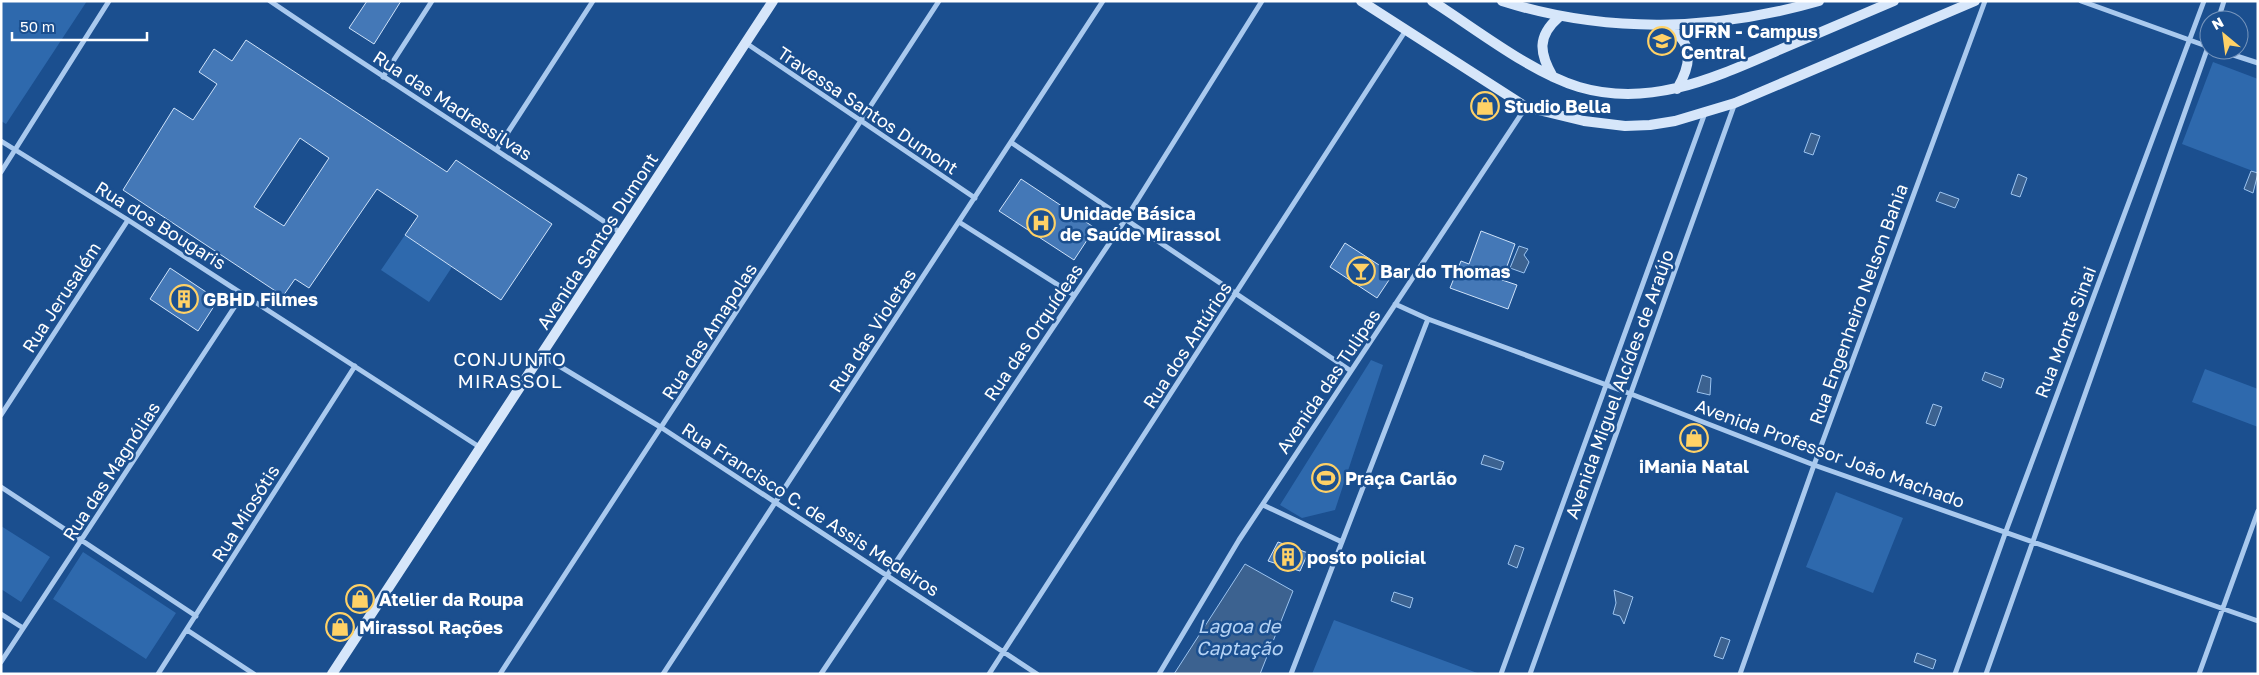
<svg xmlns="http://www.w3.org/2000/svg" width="2259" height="675" viewBox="0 0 2259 675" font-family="'Golos Text',sans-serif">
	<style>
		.green { fill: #2e69ad }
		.water { fill: #3c6290; stroke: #9cc4f0 }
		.building { fill: #4478b7; stroke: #cfe3fa; fill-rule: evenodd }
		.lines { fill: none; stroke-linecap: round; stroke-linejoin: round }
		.street { stroke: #a9c9ee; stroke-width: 5 }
		.secondary { stroke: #d6e6fa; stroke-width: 10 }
		.labels { text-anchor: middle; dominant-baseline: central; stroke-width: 5; stroke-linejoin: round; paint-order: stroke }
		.poi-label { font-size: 18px; font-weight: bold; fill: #fff; stroke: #1b4f8f; text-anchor: start }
		.street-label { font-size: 18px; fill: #fff; stroke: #1b4f8f }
		.neighbourhood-label { font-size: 19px; letter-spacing: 1px; fill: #fff; stroke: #1b4f8f }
		.water-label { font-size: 19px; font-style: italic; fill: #b5d3f5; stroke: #1b4f8f }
	</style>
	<rect width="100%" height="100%" fill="#1b4f8f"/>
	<!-- green -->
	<path class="green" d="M 1,1 L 87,1 L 6,124 L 1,121 Z
		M 2213,62 L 2258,79 L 2258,173 L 2182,144 Z
		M 405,235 L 452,267 L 429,302 L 381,270 Z
		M 1371,360 L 1383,365 L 1335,510 L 1302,518 L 1280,505 Z
		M 2205,369 L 2258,389 L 2258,427 L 2192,402 Z
		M 1836,492 L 1903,518 L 1873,593 L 1806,567 Z
		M 1,526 L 50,557 L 21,602 L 1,589 Z
		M 83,552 L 176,613 L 146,659 L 53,599 Z
		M 1334,620 L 1480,674 L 1312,674 Z"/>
	<!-- water -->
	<path class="water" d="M 1811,133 L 1820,136 L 1813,155 L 1804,152 Z
		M 2251,171 L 2258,173 L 2253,193 L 2244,189 Z
		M 2018,174 L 2027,178 L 2020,197 L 2011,194 Z
		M 1940,192 L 1959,199 L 1955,208 L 1936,201 Z
		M 1519,246 L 1528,249 L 1524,255 L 1529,262 L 1524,273 L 1510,268 Z
		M 1985,372 L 2004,379 L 2001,388 L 1982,380 Z
		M 1702,375 L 1711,378 L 1710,395 L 1697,392 Z
		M 1933,404 L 1942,407 L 1935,426 L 1926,423 Z
		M 1484,455 L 1504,462 L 1501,470 L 1481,464 Z
		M 1515,545 L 1524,548 L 1517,568 L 1508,564 Z
		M 1245,564 L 1293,591 L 1260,674 L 1174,674 Z
		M 1614,590 L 1633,597 L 1624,624 L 1620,616 L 1613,614 L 1616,603 Z
		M 1394,592 L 1413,598 L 1410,608 L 1391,601 Z
		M 1721,637 L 1730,640 L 1723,659 L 1714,656 Z
		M 1917,653 L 1936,660 L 1933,669 L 1914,662 Z"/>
	<!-- building -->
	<path class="building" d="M 367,1 L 401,1 L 374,44 L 349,28 Z
		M 246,40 L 447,172 L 456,160 L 552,224 L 501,300 L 405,235 L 418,216 L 377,189 L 309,288 L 295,279 L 283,296 L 123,190 L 174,108 L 193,120 L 217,84 L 199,72 L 214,49 L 232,61 ZM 300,138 L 329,158 L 284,226 L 254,207 Z
		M 1021,179 L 1095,228 L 1074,260 L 999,211 Z
		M 1481,231 L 1515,244 L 1502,280 L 1517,285 L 1508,309 L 1450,288 L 1461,261 L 1469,264 Z
		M 1345,243 L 1393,274 L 1377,298 L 1330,267 Z
		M 170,268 L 218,300 L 198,331 L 150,299 Z
		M 1278,542 L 1308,553 L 1300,571 L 1268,561 Z"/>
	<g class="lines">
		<!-- street -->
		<path class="street" d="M 270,1 C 386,80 505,154 621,233
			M 2081,1 L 2209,47
			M 2218,20 L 2224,1
			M 746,43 L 975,198
			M 2218,50 L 2258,63
			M 383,77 L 432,1
			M 1,141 L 128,220 L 481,448
			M 1012,143 L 1351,371
			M 497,149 L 593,1
			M 1,172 L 109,1
			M 959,222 L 1074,295
			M 1395,304 L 1428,319 L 1631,394 L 1814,465 L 2258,621
			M 541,355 L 662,428 L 1037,674
			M 1,415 L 128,220
			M 1,487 L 196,616
			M 1263,505 L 1342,542
			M 1,614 L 23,628
			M 187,630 L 254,674
			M 1,662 L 243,294
			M 158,674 L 355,366
			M 500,674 L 939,1
			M 663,674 L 1103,1
			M 821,674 L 1125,220 L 1262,1
			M 989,674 L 1406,30
			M 1159,674 L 1239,540 L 1526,107
			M 1291,674 L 1428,319
			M 1501,674 L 1705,113
			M 1530,674 L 1735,103
			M 1740,674 L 1814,465 L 1985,1
			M 1955,674 L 2006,531 L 2204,1
			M 1986,674 L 2209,44
			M 2199,674 L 2258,511"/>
		<!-- secondary -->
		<path class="secondary" d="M 1361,1 L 1526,107 L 1584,121 L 1625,126 L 1650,125 L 1675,121 L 1735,103 L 1975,1
			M 1432,1 C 1476,29 1530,72 1579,87 C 1650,108 1714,78 1779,50 C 1817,34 1855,18 1894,1
			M 1502,1 C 1606,34 1715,31 1819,1
			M 1664,26 C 1695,40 1692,64 1677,89
			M 1553,77 C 1539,53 1537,36 1559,17
			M 332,674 L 773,1"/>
	</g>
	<!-- icons -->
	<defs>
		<symbol id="university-ring" viewBox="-11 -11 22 22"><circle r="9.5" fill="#1b4f8f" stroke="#ffd166" stroke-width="1.5"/><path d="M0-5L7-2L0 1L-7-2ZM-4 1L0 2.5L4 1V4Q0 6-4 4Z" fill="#ffd166"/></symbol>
		<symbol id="shop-ring" viewBox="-11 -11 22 22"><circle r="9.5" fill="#1b4f8f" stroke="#ffd166" stroke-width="1.5"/><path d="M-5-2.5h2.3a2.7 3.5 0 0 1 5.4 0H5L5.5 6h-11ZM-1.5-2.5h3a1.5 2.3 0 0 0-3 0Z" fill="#ffd166"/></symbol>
		<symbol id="hospital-ring" viewBox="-11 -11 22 22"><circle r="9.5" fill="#1b4f8f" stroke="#ffd166" stroke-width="1.5"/><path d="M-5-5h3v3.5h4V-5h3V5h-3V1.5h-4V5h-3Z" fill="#ffd166"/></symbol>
		<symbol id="bar-ring" viewBox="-11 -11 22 22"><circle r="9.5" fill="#1b4f8f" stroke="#ffd166" stroke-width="1.5"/><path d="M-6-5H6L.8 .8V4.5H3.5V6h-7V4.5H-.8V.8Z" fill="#ffd166"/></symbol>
		<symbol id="building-ring" viewBox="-11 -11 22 22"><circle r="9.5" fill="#1b4f8f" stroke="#ffd166" stroke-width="1.5"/><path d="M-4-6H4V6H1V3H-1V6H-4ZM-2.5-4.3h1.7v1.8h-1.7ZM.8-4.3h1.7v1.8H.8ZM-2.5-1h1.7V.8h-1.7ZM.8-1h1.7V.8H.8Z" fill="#ffd166"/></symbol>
		<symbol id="stadium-ring" viewBox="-11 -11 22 22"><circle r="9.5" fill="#1b4f8f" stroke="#ffd166" stroke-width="1.5"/><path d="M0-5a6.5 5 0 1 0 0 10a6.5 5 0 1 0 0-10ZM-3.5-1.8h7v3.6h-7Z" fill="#ffd166"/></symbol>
	</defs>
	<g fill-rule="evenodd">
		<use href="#university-ring" x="1646" y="25" width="32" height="32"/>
		<use href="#shop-ring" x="1469" y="90" width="32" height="32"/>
		<use href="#hospital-ring" x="1025" y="207" width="32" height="32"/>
		<use href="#bar-ring" x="1345" y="255" width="32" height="32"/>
		<use href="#building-ring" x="168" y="283" width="32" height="32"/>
		<use href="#shop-ring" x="1678" y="422" width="32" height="32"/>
		<use href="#stadium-ring" x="1310" y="462" width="32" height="32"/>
		<use href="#building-ring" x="1272" y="541" width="32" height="32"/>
		<use href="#shop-ring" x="344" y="583" width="32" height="32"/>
		<use href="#shop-ring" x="324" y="611" width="32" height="32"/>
	</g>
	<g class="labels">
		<!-- poi labels -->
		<g class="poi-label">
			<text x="1681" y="31">UFRN - Campus<tspan x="1681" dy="21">Central</tspan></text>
			<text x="1504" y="106">Studio Bella</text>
			<text x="1060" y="213">Unidade Básica<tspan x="1060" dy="21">de Saúde Mirassol</tspan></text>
			<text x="1380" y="271">Bar do Thomas</text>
			<text x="203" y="299">GBHD Filmes</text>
			<text x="1694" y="466" text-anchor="middle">iMania Natal</text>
			<text x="1345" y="478">Praça Carlão</text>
			<text x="1307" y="557">posto policial</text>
			<text x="379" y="599">Atelier da Roupa</text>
			<text x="359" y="627">Mirassol Rações</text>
		</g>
		<!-- street labels -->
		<g class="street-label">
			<text transform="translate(453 105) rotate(33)">Rua das Madressilvas</text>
			<text transform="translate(868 110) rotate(34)">Travessa Santos Dumont</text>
			<text transform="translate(161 225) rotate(32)">Rua dos Bougaris</text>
			<text transform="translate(597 241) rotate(-57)">Avenida Santos Dumont</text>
			<text transform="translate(61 297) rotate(-57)">Rua Jerusalém</text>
			<text transform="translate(1858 304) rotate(-70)">Rua Engenheiro Nelson Bahia</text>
			<text transform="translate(872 330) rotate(-57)">Rua das Violetas</text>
			<text transform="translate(709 331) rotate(-57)">Rua das Amapolas</text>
			<text transform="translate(1033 332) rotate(-56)">Rua das Orquídeas</text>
			<text transform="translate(2065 332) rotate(-69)">Rua Monte Sinai</text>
			<text transform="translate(1187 345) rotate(-57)">Rua dos Antúrios</text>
			<text transform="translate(1328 381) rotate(-56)">Avenida das Tulipas</text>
			<text transform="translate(1619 384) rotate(-70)">Avenida Miguel Alcídes de Araújo</text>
			<text transform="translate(1830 453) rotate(20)">Avenida Professor João Machado</text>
			<text transform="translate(111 471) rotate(-57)">Rua das Magnólias</text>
			<text transform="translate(811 509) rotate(33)">Rua Francisco C. de Assis Medeiros</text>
			<text transform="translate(245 513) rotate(-58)">Rua Miosótis</text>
		</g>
		<!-- neighbourhood labels -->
		<g class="neighbourhood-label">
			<text x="510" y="358">CONJUNTO<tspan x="510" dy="22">MIRASSOL</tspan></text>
		</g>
		<!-- water labels -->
		<g class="water-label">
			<text x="1239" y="625">Lagoa de<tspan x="1239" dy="22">Captação</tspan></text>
		</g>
	</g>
	<!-- border -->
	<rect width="2259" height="675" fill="none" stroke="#ffffff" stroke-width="5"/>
	<!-- north arrow -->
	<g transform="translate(2224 35) rotate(331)"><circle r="24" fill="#1b4f8f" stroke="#7695bc"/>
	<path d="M0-4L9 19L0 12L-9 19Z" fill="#ffd166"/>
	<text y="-8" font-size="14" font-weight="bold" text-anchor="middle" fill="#ffffff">N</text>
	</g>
	<!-- scale -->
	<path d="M12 32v8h135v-8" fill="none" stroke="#ffffff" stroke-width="2.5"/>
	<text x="20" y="32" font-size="15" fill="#ffffff" stroke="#1b4f8f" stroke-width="4" paint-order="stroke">50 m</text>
</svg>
